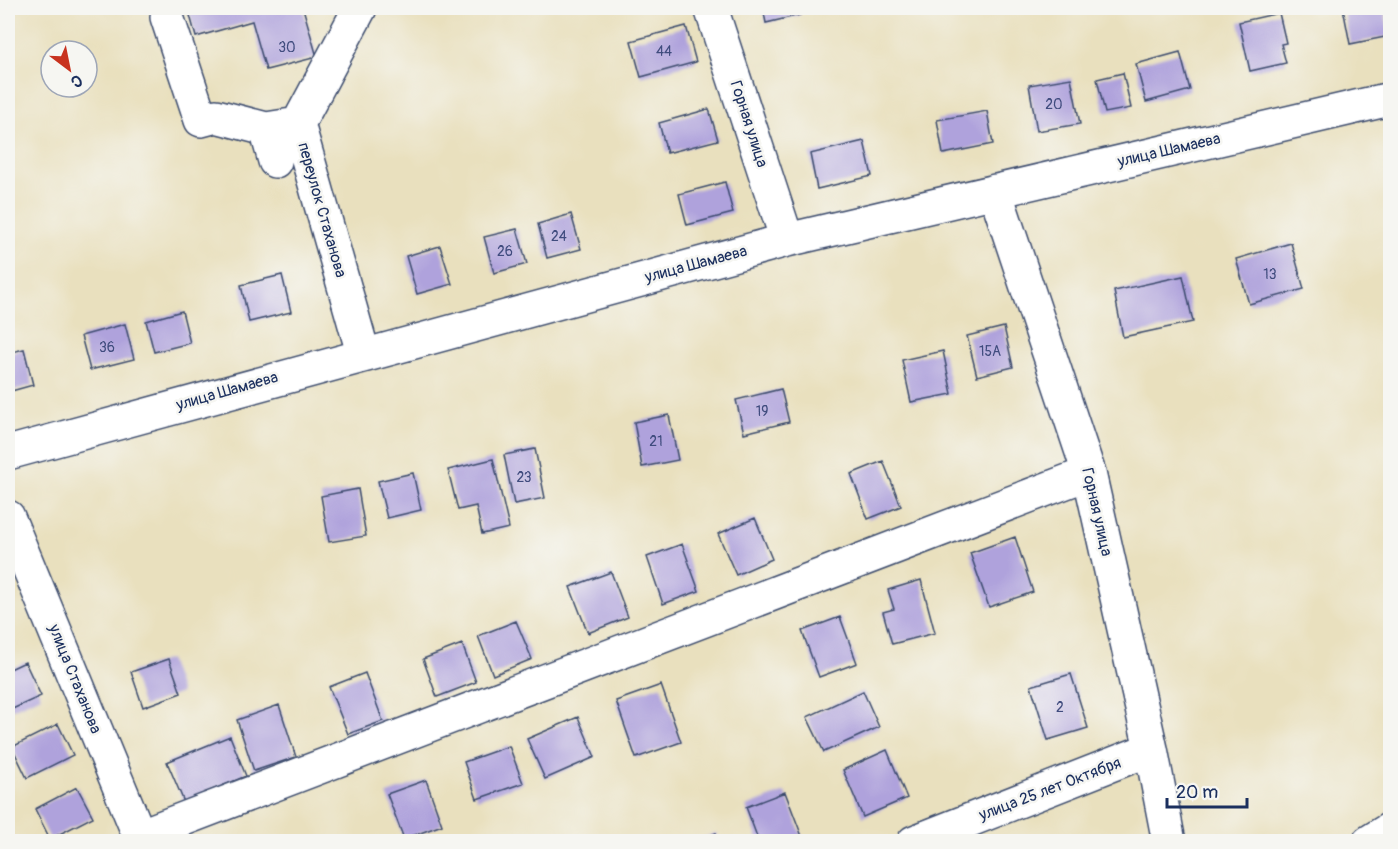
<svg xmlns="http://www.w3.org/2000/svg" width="1398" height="849" viewBox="0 0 1398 849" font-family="Pangolin,sans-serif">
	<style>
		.building { fill: #afa2dc }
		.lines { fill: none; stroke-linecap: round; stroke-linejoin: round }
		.minor-casing { stroke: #3a4a6c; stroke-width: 36 }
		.minor { stroke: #fff; stroke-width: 33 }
		.labels { text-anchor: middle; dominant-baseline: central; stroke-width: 5; stroke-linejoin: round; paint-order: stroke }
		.number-label { font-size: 14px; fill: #404c7e }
		.street-label { font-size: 16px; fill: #1b2f5e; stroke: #f6f6f2 }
	</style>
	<rect width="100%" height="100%" fill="#f6f6f2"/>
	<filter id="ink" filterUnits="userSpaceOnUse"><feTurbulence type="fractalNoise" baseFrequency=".0167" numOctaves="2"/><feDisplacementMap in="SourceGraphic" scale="12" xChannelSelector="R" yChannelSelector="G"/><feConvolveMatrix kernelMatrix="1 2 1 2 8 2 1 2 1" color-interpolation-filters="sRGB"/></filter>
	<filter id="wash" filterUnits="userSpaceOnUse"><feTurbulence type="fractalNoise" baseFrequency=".008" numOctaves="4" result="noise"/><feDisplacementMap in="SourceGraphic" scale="24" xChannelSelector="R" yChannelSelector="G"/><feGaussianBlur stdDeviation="1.35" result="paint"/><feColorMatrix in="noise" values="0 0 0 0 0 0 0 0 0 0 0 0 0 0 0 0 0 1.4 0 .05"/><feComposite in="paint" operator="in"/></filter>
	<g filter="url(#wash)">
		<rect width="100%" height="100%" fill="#e9e0be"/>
		<g id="blocks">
			<!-- building -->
			<path class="building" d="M 188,8 L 303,8 L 317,57 L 266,70 L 252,21 L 196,37 Z
				M 763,8 L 798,8 L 800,15 L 766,23 Z
				M 1343,8 L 1384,8 L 1390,36 L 1350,44 Z
				M 1279,13 L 1286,43 L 1281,44 L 1286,63 L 1250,71 L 1239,22 Z
				M 686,26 L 696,62 L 641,77 L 631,41 Z
				M 1180,52 L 1190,90 L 1146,102 L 1136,64 Z
				M 1123,73 L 1131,108 L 1105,113 L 1097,79 Z
				M 1071,78 L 1080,124 L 1037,131 L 1029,85 Z
				M 709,109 L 718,140 L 667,153 L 659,123 Z
				M 987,111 L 993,144 L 943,154 L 937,120 Z
				M 864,141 L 872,176 L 817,189 L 810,154 Z
				M 725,182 L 733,213 L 687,225 L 679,194 Z
				M 571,214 L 581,249 L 547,258 L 538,224 Z
				M 517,229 L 527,264 L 494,273 L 484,237 Z
				M 1291,243 L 1304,289 L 1249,304 L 1236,259 Z
				M 440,246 L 452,284 L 417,294 L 406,256 Z
				M 282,275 L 291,312 L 249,322 L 241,285 Z
				M 1183,276 L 1193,322 L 1123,337 L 1114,291 Z
				M 182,311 L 190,343 L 154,352 L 146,321 Z
				M 125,324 L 134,359 L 90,370 L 81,336 Z
				M 1004,327 L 1013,367 L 977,376 L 967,336 Z
				M 24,349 L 33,385 L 8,392 L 8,353 Z
				M 943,351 L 952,394 L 911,402 L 902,360 Z
				M 781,389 L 789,422 L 744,433 L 736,400 Z
				M 669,415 L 678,460 L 642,467 L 634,422 Z
				M 535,449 L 545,498 L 514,504 L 504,455 Z
				M 493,459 L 509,528 L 482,534 L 476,506 L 458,510 L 448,470 Z
				M 883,461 L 901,506 L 868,519 L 851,474 Z
				M 413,473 L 421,510 L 387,518 L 378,481 Z
				M 358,489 L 366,536 L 329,542 L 321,496 Z
				M 755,518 L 772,559 L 736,575 L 718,534 Z
				M 1015,537 L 1033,592 L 989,607 L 970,553 Z
				M 682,544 L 699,591 L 663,604 L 647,557 Z
				M 611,572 L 628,617 L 588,633 L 570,587 Z
				M 921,580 L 935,633 L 892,644 L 883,612 L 894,609 L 888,590 Z
				M 840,617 L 857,663 L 819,677 L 802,631 Z
				M 516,621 L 532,659 L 493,675 L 478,636 Z
				M 462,644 L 476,682 L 437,697 L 423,659 Z
				M 169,659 L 181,693 L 143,707 L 131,672 Z
				M 25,662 L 41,696 L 8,711 L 8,670 Z
				M 365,673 L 383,721 L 348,734 L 329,687 Z
				M 1071,674 L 1088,728 L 1048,740 L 1031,686 Z
				M 661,685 L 681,742 L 636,758 L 616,701 Z
				M 863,691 L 879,727 L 824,752 L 807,717 Z
				M 279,705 L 296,757 L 254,771 L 237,720 Z
				M 578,717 L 595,757 L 545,779 L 527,739 Z
				M 58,724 L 73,755 L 27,778 L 12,747 Z
				M 230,736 L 246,776 L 184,802 L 167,762 Z
				M 509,746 L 523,783 L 477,799 L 464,762 Z
				M 887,750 L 907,798 L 863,817 L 843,770 Z
				M 426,780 L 442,825 L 404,839 L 387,794 Z
				M 77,787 L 93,817 L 50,839 L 35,809 Z
				M 785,792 L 803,839 L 759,842 L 746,807 Z
				M 716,833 L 719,842 L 695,842 L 695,841 Z"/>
		</g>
	</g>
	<g filter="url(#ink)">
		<use href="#blocks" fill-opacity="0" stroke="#3a4a6c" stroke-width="1.5"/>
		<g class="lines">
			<defs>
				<path id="minor" d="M 360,8 L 298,124 L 363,353
					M 711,8 L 787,240
					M 167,17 L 201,120 L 216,116 L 266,129 L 298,124
					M 266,129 L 275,161
					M 995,191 L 1089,473 L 1151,749 L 1169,842
					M 8,453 L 787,240 L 1390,99
					M 8,517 L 142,842
					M 139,836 L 1089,473
					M 914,842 L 1151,749
					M 1369,842 L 1390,829"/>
			</defs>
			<!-- minor casing -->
			<use href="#minor" class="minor-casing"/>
			<!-- minor -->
			<use href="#minor" class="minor"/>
		</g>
	</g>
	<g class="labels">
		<!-- number labels -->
		<g class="number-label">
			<text x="287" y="47">30</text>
			<text x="664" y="51">44</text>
			<text x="1054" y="104">20</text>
			<text x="559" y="236">24</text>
			<text x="505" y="251">26</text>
			<text x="1270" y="274">13</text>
			<text x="107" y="347">36</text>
			<text x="990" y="351">15А</text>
			<text x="762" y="411">19</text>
			<text x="656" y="441">21</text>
			<text x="524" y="477">23</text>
			<text x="1060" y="707">2</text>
		</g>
		<!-- street labels -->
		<g class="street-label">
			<text transform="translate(749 124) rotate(72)">Горная улица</text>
			<text transform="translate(1169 150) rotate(-13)">улица Шамаева</text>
			<text transform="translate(322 210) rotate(74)">переулок Стаханова</text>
			<text transform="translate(696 264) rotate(-15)">улица Шамаева</text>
			<text transform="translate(227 391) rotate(-16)">улица Шамаева</text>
			<text transform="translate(1097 512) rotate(77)">Горная улица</text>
			<text transform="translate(75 679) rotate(68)">улица Стаханова</text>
			<text transform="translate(1050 789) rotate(-21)">улица 25 лет Октября</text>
		</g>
	</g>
	<!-- margin -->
	<rect width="1398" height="849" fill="none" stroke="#f6f6f2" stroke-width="30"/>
	<!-- north arrow -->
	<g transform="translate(69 69) rotate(148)"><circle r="28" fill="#f6f6f2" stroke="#9ea6b7" stroke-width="1.5"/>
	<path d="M0-4.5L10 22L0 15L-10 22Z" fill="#c8321e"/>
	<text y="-9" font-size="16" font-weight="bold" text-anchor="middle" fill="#1b2f5e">С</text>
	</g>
	<!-- scale -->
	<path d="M1167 798v9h80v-9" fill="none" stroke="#1b2f5e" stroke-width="3"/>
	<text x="1176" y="798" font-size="18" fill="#1b2f5e" stroke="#f6f6f2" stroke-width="4.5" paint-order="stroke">20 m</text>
</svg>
